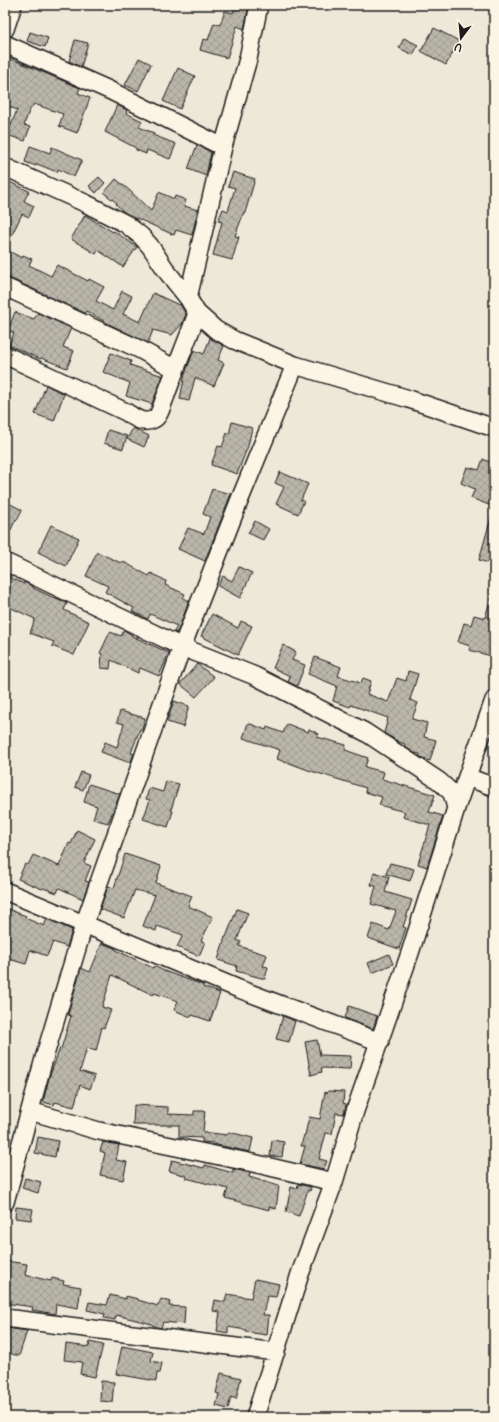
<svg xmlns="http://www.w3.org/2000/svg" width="499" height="1422" viewBox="0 0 499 1422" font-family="Pangolin,sans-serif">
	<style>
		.building { fill: url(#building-cross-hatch); stroke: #1c1c1c }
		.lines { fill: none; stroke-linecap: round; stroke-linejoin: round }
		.minor-casing { stroke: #1c1c1c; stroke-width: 20 }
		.minor { stroke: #fcf5e5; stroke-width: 17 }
	</style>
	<defs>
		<pattern id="building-cross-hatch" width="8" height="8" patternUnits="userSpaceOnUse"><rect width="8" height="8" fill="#bab6aa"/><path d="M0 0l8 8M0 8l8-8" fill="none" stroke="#9f9c92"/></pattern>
	</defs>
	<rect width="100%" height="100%" fill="#eee8d9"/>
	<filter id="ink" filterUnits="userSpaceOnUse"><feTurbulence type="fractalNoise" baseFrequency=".025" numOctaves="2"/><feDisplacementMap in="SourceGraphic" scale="8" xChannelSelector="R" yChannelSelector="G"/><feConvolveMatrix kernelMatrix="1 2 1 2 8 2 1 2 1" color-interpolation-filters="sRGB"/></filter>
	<g filter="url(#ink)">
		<!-- building -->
		<path class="building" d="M 236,5 L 249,5 L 244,29 L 237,26 L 227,58 L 200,50 L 203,39 L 208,40 L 214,23 L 220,25 L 225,11 L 233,13 Z
			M 434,28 L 459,41 L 446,65 L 421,51 Z
			M 30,32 L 48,38 L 45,47 L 27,41 Z
			M 404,38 L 418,45 L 413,55 L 399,48 Z
			M 75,40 L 88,43 L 81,67 L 69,61 Z
			M 7,57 L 80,88 L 78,93 L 90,98 L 77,133 L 59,126 L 63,114 L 34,104 L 29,111 L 24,125 L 30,127 L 25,141 L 7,135 L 17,110 L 5,105 L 5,61 Z
			M 139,58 L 151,64 L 138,91 L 125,85 Z
			M 178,68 L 195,76 L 180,109 L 163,101 Z
			M 117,105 L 127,110 L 126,113 L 142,121 L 139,127 L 154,133 L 153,135 L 176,144 L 170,159 L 147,150 L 146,154 L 136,150 L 136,148 L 105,132 Z
			M 197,145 L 211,152 L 206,176 L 188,169 Z
			M 30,146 L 50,153 L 52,147 L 82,160 L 74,177 L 58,169 L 57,172 L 37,164 L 36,166 L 25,162 Z
			M 233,172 L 255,179 L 245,213 L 244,212 L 235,236 L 239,237 L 232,260 L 213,255 L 222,222 L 218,221 L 223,209 L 228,211 L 235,188 L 228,186 Z
			M 99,177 L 105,183 L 96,193 L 89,186 Z
			M 116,179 L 129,190 L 151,211 L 159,192 L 174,199 L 175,196 L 186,200 L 184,206 L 198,210 L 192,235 L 176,230 L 174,235 L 136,218 L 135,219 L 124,212 L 116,204 L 117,203 L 104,193 Z
			M 5,180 L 29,191 L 24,201 L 34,206 L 29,217 L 22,214 L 5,249 L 22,258 L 23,255 L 32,259 L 29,265 L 51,276 L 57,265 L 88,281 L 89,279 L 104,287 L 96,301 L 113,310 L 122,291 L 132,296 L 123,314 L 140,322 L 153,293 L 179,305 L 180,304 L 186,314 L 182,324 L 172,335 L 153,330 L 148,343 L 109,324 L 86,311 L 85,313 L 5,276 Z
			M 85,215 L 113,232 L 114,231 L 137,247 L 123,267 L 98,250 L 96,254 L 71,239 Z
			M 15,312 L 34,319 L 38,313 L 71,328 L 63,347 L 74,351 L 67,368 L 41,358 L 40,359 L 9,345 L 14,333 L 8,330 Z
			M 210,338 L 224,346 L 218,360 L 224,363 L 214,386 L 195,378 L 189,401 L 180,399 L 185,374 L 194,350 L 204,354 Z
			M 111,353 L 131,361 L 130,365 L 163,376 L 152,404 L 126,396 L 130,383 L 103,372 Z
			M 46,385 L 64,394 L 54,421 L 35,414 Z
			M 232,422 L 252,428 L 248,446 L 237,474 L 211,465 L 218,446 L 222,447 L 227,433 L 229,434 Z
			M 133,428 L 149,436 L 144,447 L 127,439 Z
			M 108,430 L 127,436 L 123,449 L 104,443 Z
			M 483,459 L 494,464 L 494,473 L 490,482 L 494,482 L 494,507 L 471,498 L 475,489 L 461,483 L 467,467 L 479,470 Z
			M 280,472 L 308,484 L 301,500 L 304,501 L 298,514 L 276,504 L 284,487 L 275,483 Z
			M 212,489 L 231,494 L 205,561 L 178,549 L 188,528 L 204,534 L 210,517 L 203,514 Z
			M 5,501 L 22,510 L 17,520 L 16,519 L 5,542 Z
			M 492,514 L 494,514 L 494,565 L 479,560 Z
			M 255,521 L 269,529 L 263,540 L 248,533 Z
			M 51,525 L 79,538 L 66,566 L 38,552 Z
			M 97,552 L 121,563 L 122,561 L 149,576 L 151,573 L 166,581 L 165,585 L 185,594 L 183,598 L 189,601 L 177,633 L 174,632 L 177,626 L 150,614 L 148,619 L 132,611 L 134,608 L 105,592 L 108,586 L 86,576 Z
			M 239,567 L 252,573 L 240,598 L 218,586 L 223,576 L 232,581 Z
			M 5,575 L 24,584 L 24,582 L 34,587 L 33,588 L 54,598 L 54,597 L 67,603 L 64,610 L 89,622 L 74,655 L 52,646 L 54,642 L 30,633 L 35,619 L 5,605 Z
			M 491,597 L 494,597 L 494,646 L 491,656 L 469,650 L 470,646 L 458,642 L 464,623 L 471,625 L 474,615 L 485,618 Z
			M 212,614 L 238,628 L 241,621 L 252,626 L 238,655 L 201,636 Z
			M 124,630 L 132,635 L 132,636 L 169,653 L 159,676 L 140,668 L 138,673 L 111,660 L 110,669 L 101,668 L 102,654 L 100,653 L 110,632 L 121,636 Z
			M 283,645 L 296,652 L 292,660 L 305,665 L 297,686 L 288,682 L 290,676 L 273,668 Z
			M 315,657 L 341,667 L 338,676 L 361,683 L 363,678 L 371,681 L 367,694 L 388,702 L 397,678 L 406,681 L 408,671 L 418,674 L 410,700 L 418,703 L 412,719 L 427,723 L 424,737 L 436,740 L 430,761 L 424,759 L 419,756 L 420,754 L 414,753 L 404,746 L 405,744 L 399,742 L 384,733 L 388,718 L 351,705 L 350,707 L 333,701 L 337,686 L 308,674 Z
			M 197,664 L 214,677 L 196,697 L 180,684 Z
			M 174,701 L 189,706 L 183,727 L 167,722 Z
			M 120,711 L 145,718 L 142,729 L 140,729 L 131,753 L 134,754 L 130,763 L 101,752 L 105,742 L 117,747 L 124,724 L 117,722 Z
			M 248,723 L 266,730 L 267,727 L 283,733 L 287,724 L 308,732 L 309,729 L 319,734 L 317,737 L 346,745 L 345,750 L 368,758 L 365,767 L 384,772 L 382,779 L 435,795 L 429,812 L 443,816 L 427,867 L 418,864 L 430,825 L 403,817 L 405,812 L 379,805 L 382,797 L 365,792 L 366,788 L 308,770 L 287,762 L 287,763 L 277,759 L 280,750 L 243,738 Z
			M 81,772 L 89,775 L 83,790 L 75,787 Z
			M 166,781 L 179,784 L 171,810 L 173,811 L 168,827 L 143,819 L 150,800 L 146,799 L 149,788 L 163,792 Z
			M 89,784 L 120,794 L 108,823 L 93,819 L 97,806 L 84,802 Z
			M 77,830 L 95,839 L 84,863 L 91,866 L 85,881 L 89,882 L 83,899 L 59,888 L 57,893 L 43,888 L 42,889 L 18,879 L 25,864 L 28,865 L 33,855 L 59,866 L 69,843 L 71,844 Z
			M 125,854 L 161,866 L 156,883 L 192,896 L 188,906 L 213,917 L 201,941 L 205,942 L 199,956 L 177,947 L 183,935 L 157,926 L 156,931 L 143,926 L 155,895 L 135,890 L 124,918 L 100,909 L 108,886 L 114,888 Z
			M 390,863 L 414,869 L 410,881 L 386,874 Z
			M 374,872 L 389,877 L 385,892 L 412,900 L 403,927 L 406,928 L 399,949 L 368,938 L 373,924 L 389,930 L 396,911 L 371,904 L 376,886 L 371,885 Z
			M 5,908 L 26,916 L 25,918 L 44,926 L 47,919 L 72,930 L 67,947 L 53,942 L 47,956 L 30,950 L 26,964 L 5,958 Z
			M 237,909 L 248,913 L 237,940 L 241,942 L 239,946 L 267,955 L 263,966 L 268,967 L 265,979 L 236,971 L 237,966 L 218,960 L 225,937 L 226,937 Z
			M 102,943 L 116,949 L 116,950 L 153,968 L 154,966 L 164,971 L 203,985 L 203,987 L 220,993 L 210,1021 L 192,1015 L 191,1017 L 174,1010 L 178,1001 L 154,993 L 153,995 L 112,975 L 102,1007 L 111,1010 L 104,1028 L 102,1027 L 96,1051 L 87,1048 L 80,1071 L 95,1076 L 90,1089 L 80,1085 L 74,1107 L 55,1102 L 54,1105 L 43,1102 L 49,1078 L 60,1048 L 61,1049 L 71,1016 L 68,1015 L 81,968 L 90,972 Z
			M 389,954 L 393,964 L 372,973 L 368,963 Z
			M 349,1006 L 377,1016 L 373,1029 L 345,1018 Z
			M 283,1016 L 295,1021 L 289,1042 L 276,1039 Z
			M 317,1040 L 320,1055 L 351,1056 L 350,1069 L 321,1068 L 322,1072 L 311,1075 L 305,1042 Z
			M 328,1091 L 344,1092 L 343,1103 L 346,1104 L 344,1114 L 336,1113 L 332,1134 L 326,1133 L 319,1159 L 327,1161 L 324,1169 L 300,1164 L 305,1146 L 301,1146 L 304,1135 L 305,1135 L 309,1117 L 320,1119 L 325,1092 L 327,1093 Z
			M 134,1105 L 168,1107 L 168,1114 L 194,1115 L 194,1111 L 205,1111 L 203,1132 L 227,1135 L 229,1132 L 253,1138 L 250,1152 L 213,1144 L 213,1143 L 202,1142 L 202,1138 L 179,1137 L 179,1125 L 133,1125 Z
			M 38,1137 L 58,1141 L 55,1157 L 35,1153 Z
			M 272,1140 L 284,1142 L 282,1157 L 270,1156 Z
			M 103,1142 L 119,1145 L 116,1160 L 127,1162 L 123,1180 L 100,1175 L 105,1153 L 100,1151 Z
			M 172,1160 L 204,1168 L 205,1165 L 233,1173 L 233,1169 L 250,1173 L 249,1177 L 279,1186 L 276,1209 L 269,1207 L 269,1210 L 225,1198 L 228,1189 L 186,1178 L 187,1176 L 169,1171 Z
			M 25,1178 L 41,1182 L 38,1193 L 22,1188 Z
			M 298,1184 L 311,1187 L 310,1191 L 308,1190 L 299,1216 L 286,1212 L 291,1187 L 297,1189 Z
			M 16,1207 L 33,1209 L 31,1220 L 15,1218 Z
			M 5,1261 L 27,1264 L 25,1275 L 51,1281 L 52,1278 L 64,1281 L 63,1284 L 81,1287 L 78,1308 L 56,1304 L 55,1314 L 32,1310 L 33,1307 L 5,1303 Z
			M 255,1279 L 279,1284 L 276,1297 L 267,1296 L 263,1315 L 269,1315 L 267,1335 L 246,1332 L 246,1330 L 228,1327 L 228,1333 L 217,1331 L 220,1312 L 213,1311 L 215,1300 L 225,1302 L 227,1294 L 251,1298 Z
			M 110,1295 L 126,1299 L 126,1296 L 138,1299 L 138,1300 L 158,1306 L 161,1299 L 170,1302 L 169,1306 L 185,1307 L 184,1324 L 163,1322 L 161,1328 L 157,1327 L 152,1325 L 152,1324 L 116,1315 L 115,1320 L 104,1318 L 105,1314 L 87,1310 L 89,1302 L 107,1305 Z
			M 7,1328 L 27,1331 L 19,1356 L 5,1352 L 5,1335 Z
			M 90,1342 L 103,1345 L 95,1377 L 80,1374 L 82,1362 L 64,1360 L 66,1344 L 89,1347 Z
			M 122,1346 L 153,1352 L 151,1361 L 162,1363 L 160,1373 L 157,1373 L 156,1381 L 116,1374 Z
			M 221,1373 L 241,1378 L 236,1399 L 231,1397 L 228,1409 L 216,1406 L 219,1394 L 216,1393 Z
			M 101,1381 L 114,1382 L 112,1402 L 100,1401 Z"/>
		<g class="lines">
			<defs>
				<path id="minor" d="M 5,29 L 13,5
					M 5,44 L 109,90 L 223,147
					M 5,167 L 85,203 L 126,224 L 141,236 L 150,246 L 168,273 L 188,298 L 197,313 L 216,330 L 234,340 L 295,365 L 409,399 L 494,428
					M 5,287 L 141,350 L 175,369
					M 188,298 L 223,147 L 248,59 L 259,5
					M 5,355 L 126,412 C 134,417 143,425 154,419 C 160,416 162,404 165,398 C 175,369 187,342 197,313
					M 5,562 L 182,647 L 255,676 L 365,732 L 439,781 L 452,793 L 456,808 L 452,821 L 410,953 L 355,1111 L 334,1182 L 300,1274 L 255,1417
					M 467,777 L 494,787
					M 456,808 L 494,700
					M 5,891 L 239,989 L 380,1042
					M 30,1111 L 99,1131 L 253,1163 L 334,1182
					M 5,1202 L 45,1055 L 84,925 L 182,647 L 238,504 L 295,365
					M 5,1318 L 276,1352"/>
			</defs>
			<!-- minor casing -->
			<use href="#minor" class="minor-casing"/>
			<!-- minor -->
			<use href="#minor" class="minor"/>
		</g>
	</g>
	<!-- margin -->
	<rect width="499" height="1422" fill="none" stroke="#fcf5e5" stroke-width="20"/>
	<rect x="10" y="10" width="479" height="1402" fill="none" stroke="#1c1c1c" stroke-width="1.5" filter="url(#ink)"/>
	<!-- north arrow -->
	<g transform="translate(461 38) rotate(196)" stroke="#fcf5e5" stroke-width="3" paint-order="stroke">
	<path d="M0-3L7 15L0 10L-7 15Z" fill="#1c1c1c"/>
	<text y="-6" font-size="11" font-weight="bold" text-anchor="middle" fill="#1c1c1c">U</text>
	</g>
</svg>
